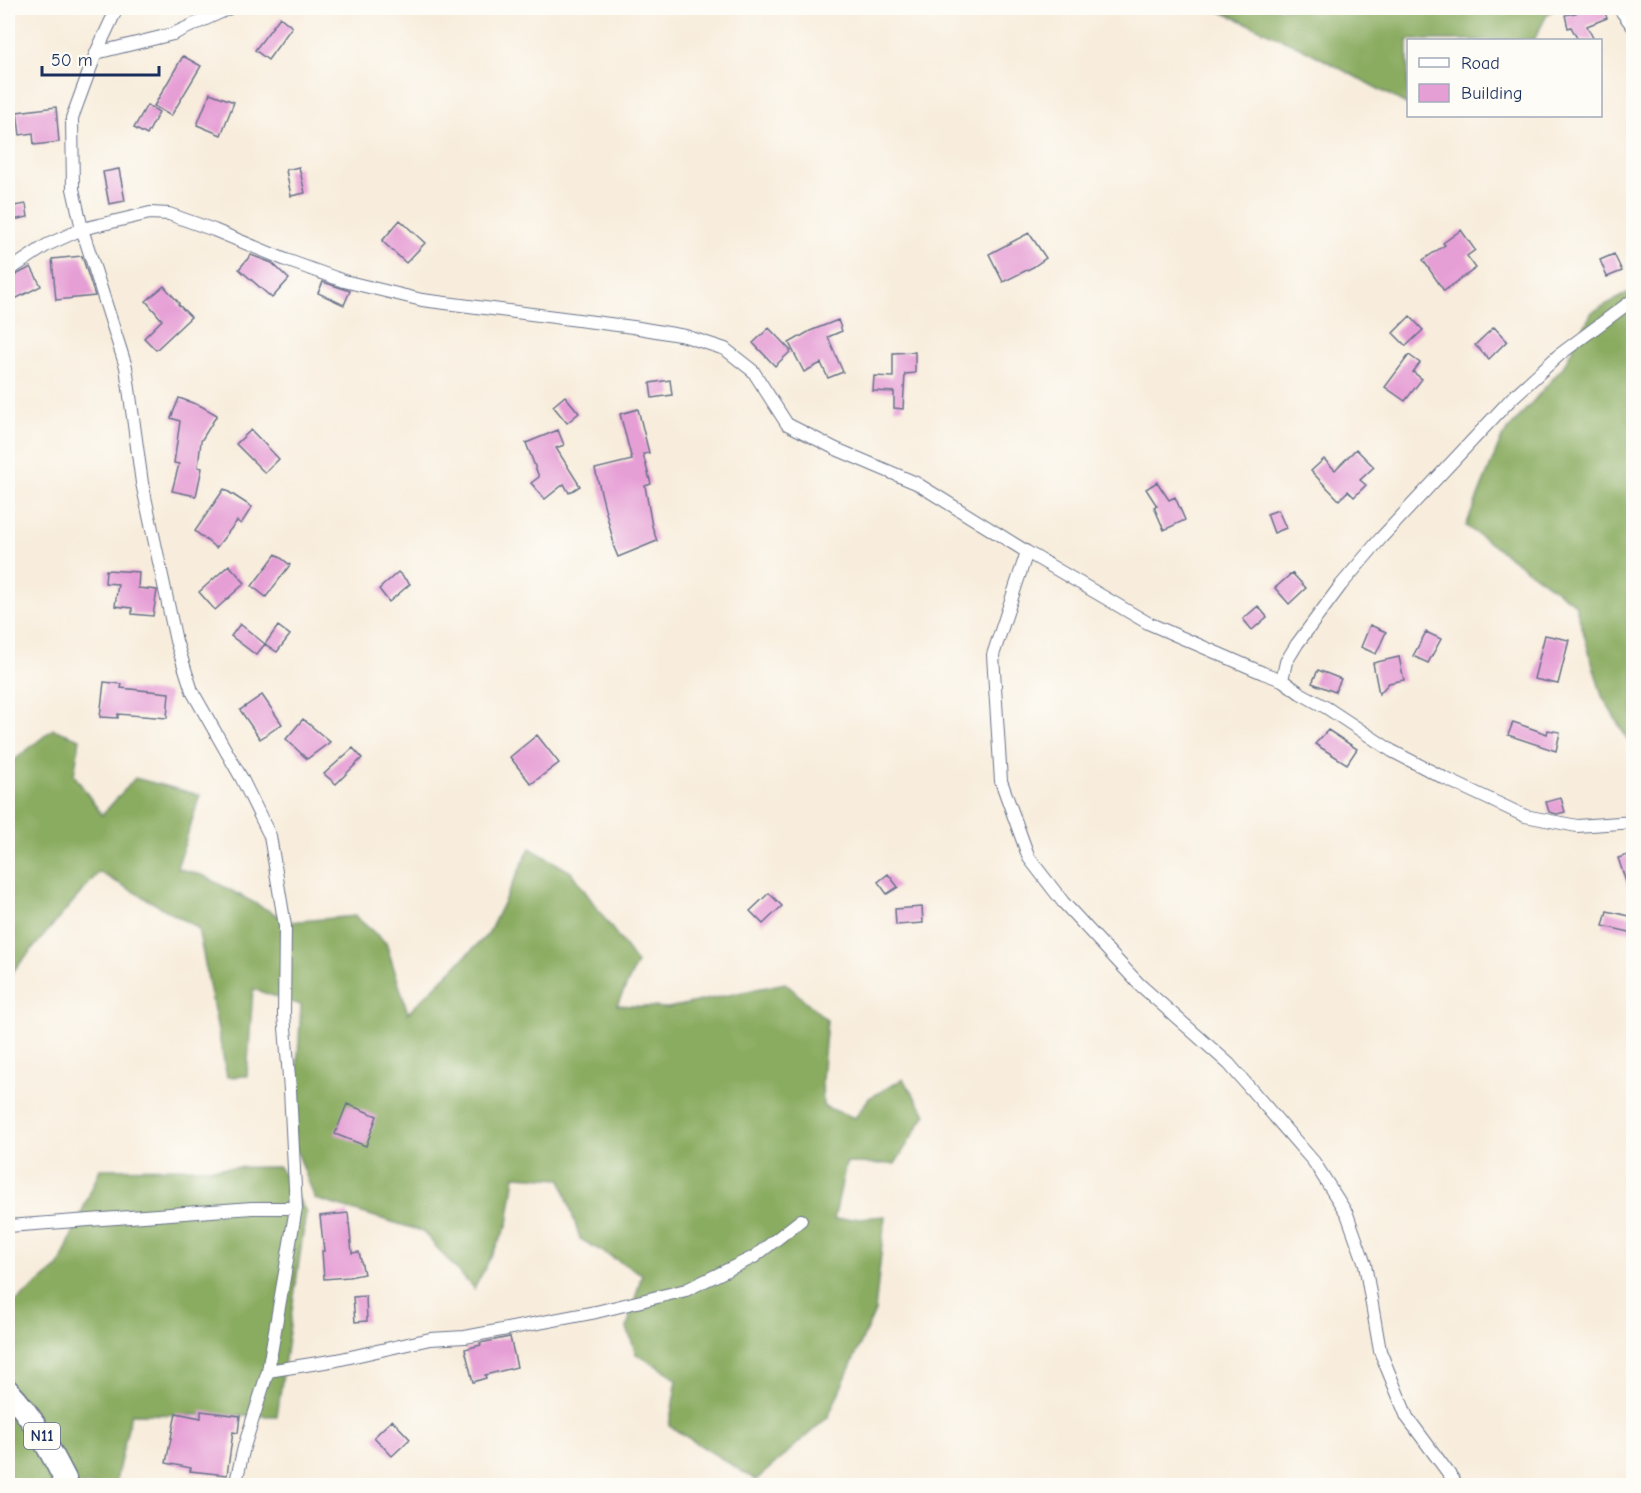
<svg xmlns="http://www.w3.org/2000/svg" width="1641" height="1493" viewBox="0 0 1641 1493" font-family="'Comic Neue',sans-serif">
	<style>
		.forest { fill: #8aac61; stroke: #526e60; stroke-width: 1.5 }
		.building { fill: #e69fd5 }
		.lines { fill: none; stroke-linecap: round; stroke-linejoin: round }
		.street-casing { stroke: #68728a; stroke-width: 14 }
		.highway-casing { stroke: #68728a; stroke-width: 25 }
		.street { stroke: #fff; stroke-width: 12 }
		.highway { stroke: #fff; stroke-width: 22 }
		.labels { text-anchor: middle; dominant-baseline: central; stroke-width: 4.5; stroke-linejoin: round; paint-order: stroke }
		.shield { fill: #fdfcf7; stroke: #5f6c8c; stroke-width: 1.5 }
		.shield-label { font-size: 16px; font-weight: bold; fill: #1b2f5e }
	</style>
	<rect width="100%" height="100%" fill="#fdfcf7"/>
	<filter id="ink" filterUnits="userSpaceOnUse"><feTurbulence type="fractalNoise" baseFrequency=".0167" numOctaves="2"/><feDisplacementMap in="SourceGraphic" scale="12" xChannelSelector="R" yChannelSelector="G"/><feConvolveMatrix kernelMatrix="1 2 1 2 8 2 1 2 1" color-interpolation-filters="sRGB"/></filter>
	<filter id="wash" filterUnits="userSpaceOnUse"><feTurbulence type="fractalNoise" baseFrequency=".008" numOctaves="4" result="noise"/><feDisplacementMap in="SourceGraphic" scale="24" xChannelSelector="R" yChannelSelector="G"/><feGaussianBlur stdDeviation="1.35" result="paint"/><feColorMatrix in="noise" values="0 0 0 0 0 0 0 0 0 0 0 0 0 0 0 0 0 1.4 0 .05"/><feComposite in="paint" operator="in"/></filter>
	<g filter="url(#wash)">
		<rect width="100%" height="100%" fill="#f8eddc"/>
		<!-- forest -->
		<path class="forest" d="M 1213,8 L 1555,8 L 1547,15 L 1534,40 L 1408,40 L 1408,105 L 1302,48 Z
			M 1633,290 L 1633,749 L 1602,696 L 1575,604 L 1466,526 L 1502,437 L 1563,367 L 1592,312 Z
			M 53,729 L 80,739 L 74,775 L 102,815 L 135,778 L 200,795 L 177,868 L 204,876 L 290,922 L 355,916 L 386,943 L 408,1013 L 488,934 L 530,848 L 571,872 L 637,963 L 617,1005 L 668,1008 L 785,983 L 827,1020 L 822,1079 L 823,1106 L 855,1118 L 869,1098 L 903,1079 L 926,1114 L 895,1164 L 846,1163 L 834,1220 L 885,1216 L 875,1311 L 828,1417 L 756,1480 L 669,1426 L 677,1380 L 666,1371 L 636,1354 L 627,1328 L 642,1274 L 580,1239 L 561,1179 L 515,1176 L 508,1224 L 474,1289 L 422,1231 L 315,1199 L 293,1141 L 301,1005 L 253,989 L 247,1076 L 227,1077 L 198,928 L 99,872 L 8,977 L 8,761 L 12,762 Z
			M 279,1167 L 306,1212 L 277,1416 L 131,1414 L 115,1485 L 8,1486 L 8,1308 L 59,1266 L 100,1169 Z"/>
		<g id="blocks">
			<!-- building -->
			<path class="building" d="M 1574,8 L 1603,8 L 1607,18 L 1587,26 L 1594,40 L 1578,40 L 1571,27 L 1568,28 L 1565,15 L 1576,13 Z
				M 280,17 L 292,27 L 268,60 L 255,50 Z
				M 183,56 L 201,66 L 171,116 L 154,106 Z
				M 210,93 L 234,102 L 221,135 L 197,125 Z
				M 147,105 L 159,112 L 147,135 L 134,128 Z
				M 56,107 L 59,142 L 34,145 L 33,133 L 20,135 L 17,112 Z
				M 299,167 L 305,193 L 291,196 L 286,170 Z
				M 119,169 L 125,201 L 109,204 L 103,172 Z
				M 26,204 L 28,217 L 8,221 L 8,207 Z
				M 400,220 L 425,243 L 406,263 L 382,241 Z
				M 1461,230 L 1475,250 L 1467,256 L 1476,268 L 1444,291 L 1423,260 L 1445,245 L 1443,243 Z
				M 1029,233 L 1046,258 L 1033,267 L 1003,282 L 989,254 Z
				M 1614,254 L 1622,271 L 1607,277 L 1600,260 Z
				M 251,255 L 272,263 L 289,279 L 272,298 L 239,269 Z
				M 82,256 L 95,296 L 56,300 L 52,259 Z
				M 31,267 L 41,286 L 13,300 L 8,288 L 8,279 Z
				M 323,282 L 350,291 L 344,305 L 318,293 Z
				M 164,286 L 179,303 L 178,304 L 191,317 L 156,350 L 144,338 L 162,320 L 146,301 Z
				M 1410,316 L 1423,330 L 1406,346 L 1393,333 Z
				M 838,320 L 842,331 L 828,337 L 843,372 L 828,378 L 821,363 L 804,372 L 789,343 L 810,331 Z
				M 1494,327 L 1507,341 L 1489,359 L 1475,345 Z
				M 769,328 L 791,351 L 775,366 L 753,343 Z
				M 915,352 L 915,373 L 905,374 L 903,409 L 894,408 L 894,392 L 873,391 L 874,376 L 893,377 L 893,353 Z
				M 1409,355 L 1420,363 L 1413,372 L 1422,379 L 1405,401 L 1385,387 Z
				M 670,380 L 672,395 L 652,398 L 650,383 Z
				M 565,396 L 579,413 L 567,423 L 553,406 Z
				M 179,398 L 201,406 L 217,415 L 201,441 L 198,467 L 202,468 L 196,496 L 172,491 L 179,464 L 174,463 L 180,421 L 171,418 Z
				M 638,409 L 649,453 L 643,454 L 651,484 L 645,486 L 652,526 L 657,541 L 618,557 L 613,545 L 614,544 L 595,469 L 632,460 L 620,414 Z
				M 251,430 L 279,459 L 265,473 L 236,444 Z
				M 558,430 L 564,445 L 556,448 L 580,486 L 569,493 L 564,484 L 545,499 L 531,483 L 539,477 L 526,443 Z
				M 1356,449 L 1374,467 L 1360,480 L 1366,485 L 1354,497 L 1348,491 L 1339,500 L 1311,471 L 1324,459 L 1335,470 Z
				M 1157,482 L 1169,500 L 1175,497 L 1185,520 L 1164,530 L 1154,507 L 1157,506 L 1146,489 Z
				M 224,489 L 252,507 L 241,524 L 237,521 L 216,548 L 195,531 Z
				M 1278,510 L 1286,528 L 1274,533 L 1267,514 Z
				M 276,554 L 290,565 L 266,597 L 252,586 Z
				M 229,565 L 245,583 L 215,610 L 199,592 Z
				M 106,570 L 139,572 L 138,588 L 157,590 L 153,616 L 132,614 L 132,608 L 115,606 L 118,584 L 105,583 Z
				M 398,572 L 410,584 L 389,602 L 379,589 Z
				M 1292,573 L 1306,588 L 1289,604 L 1275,588 Z
				M 1258,606 L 1267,617 L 1252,630 L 1243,619 Z
				M 240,624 L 265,644 L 256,655 L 231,636 Z
				M 1370,625 L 1386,632 L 1376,654 L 1361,647 Z
				M 278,626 L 290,635 L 277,652 L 265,644 Z
				M 1426,632 L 1441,639 L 1428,663 L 1413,656 Z
				M 1545,635 L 1569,640 L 1558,684 L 1534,679 Z
				M 1399,657 L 1404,680 L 1389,683 L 1379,694 L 1373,663 Z
				M 1318,670 L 1341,679 L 1335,692 L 1312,683 Z
				M 104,682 L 122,684 L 121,688 L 169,693 L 167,718 L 118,714 L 118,718 L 100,717 Z
				M 262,695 L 282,724 L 260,739 L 240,710 Z
				M 303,719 L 330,742 L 307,759 L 286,739 Z
				M 1513,722 L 1547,734 L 1548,730 L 1560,732 L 1556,751 L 1508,735 Z
				M 1328,730 L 1357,749 L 1347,764 L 1315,744 Z
				M 537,735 L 559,763 L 531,784 L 510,757 Z
				M 353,748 L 362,758 L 336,784 L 324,774 Z
				M 1561,798 L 1565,812 L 1557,814 L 1549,812 L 1546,802 Z
				M 1634,853 L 1634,896 L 1631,897 L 1618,858 Z
				M 888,874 L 898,887 L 887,894 L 878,882 Z
				M 769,893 L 782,906 L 763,924 L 750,911 Z
				M 922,907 L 923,923 L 896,925 L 895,909 Z
				M 1607,911 L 1634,917 L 1634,933 L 1603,926 Z
				M 347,1104 L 377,1116 L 366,1146 L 335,1134 Z
				M 348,1213 L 352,1253 L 359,1252 L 364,1274 L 349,1277 L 324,1279 L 322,1251 L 324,1251 L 320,1216 Z
				M 366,1296 L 367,1321 L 355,1322 L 353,1297 Z
				M 510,1337 L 517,1367 L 485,1375 L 486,1378 L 473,1382 L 465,1349 L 481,1345 L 480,1343 Z
				M 201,1411 L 240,1416 L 238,1433 L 233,1432 L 227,1475 L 190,1471 L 191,1468 L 166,1463 L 176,1413 L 201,1418 Z
				M 392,1420 L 410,1439 L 392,1456 L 374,1437 Z"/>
		</g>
	</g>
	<g filter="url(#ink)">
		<use href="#blocks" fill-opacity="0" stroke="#68728a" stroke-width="1.5"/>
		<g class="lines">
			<defs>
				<path id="street" d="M 117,8 L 96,53 L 72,118 L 73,189 L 82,229 L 126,367 L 142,483 L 176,641 L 192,691 L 242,779 L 270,836 L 285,926 L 284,1015 L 290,1090 L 296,1208 L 268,1371 L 244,1447 L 235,1486
					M 1619,8 L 1634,28
					M 96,53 L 173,34 L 230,8
					M 8,271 L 47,245 L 82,229 L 150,213 L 169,214 L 214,230 L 286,260 L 344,281 L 422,300 L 633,327 L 685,336 L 725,349 L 753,371 L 787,424 L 836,449 L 916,483 L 1027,552 L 1148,623 L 1263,673 L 1282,680 L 1300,693 L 1327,708 L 1392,751 L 1444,778 L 1525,816 L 1577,826 L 1634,822
					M 1027,552 L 993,655 L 1001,781 L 1029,858 L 1063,902 L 1139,984 L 1229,1064 L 1314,1162 L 1347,1214 L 1365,1264 L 1380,1351 L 1407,1417 L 1458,1486
					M 1282,680 L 1286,662 L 1297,644 L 1341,585 L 1381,538 L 1511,399 L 1559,355 L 1634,299
					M 8,1226 L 252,1208 L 296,1208
					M 268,1371 L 337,1360 L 430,1339 L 465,1337 L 596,1312 L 686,1290 L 754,1257 L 801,1220"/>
				<path id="highway" d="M 8,1391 C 32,1416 49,1448 65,1479 L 61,1486"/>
			</defs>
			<!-- street casing -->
			<use href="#street" class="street-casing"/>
			<!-- highway casing -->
			<use href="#highway" class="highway-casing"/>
			<!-- street -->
			<use href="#street" class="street"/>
			<!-- highway -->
			<use href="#highway" class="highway"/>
		</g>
	</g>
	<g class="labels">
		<!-- shield labels -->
		<rect class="shield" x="24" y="1423" width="36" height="26" rx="4.5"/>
		<g class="shield-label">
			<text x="42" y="1436">N11</text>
		</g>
	</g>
	<!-- margin -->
	<rect width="1641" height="1493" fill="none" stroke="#fdfcf7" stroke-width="30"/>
	<!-- legend -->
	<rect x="1407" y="39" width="195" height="78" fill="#fdfcf7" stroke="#a3aaba" stroke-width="1.5"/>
	<rect x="1419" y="58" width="30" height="9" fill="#ffffff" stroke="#a3aaba" stroke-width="1.5"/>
	<text x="1461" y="69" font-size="18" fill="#1b2f5e">Road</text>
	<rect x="1419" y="84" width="30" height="18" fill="#e69fd5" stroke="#a3aaba" stroke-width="1.5"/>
	<text x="1461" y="99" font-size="18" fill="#1b2f5e">Building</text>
	<!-- scale -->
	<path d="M42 66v9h117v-9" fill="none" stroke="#1b2f5e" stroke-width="3"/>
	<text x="51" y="66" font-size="18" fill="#1b2f5e" stroke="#fdfcf7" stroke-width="4.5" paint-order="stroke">50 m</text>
</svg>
